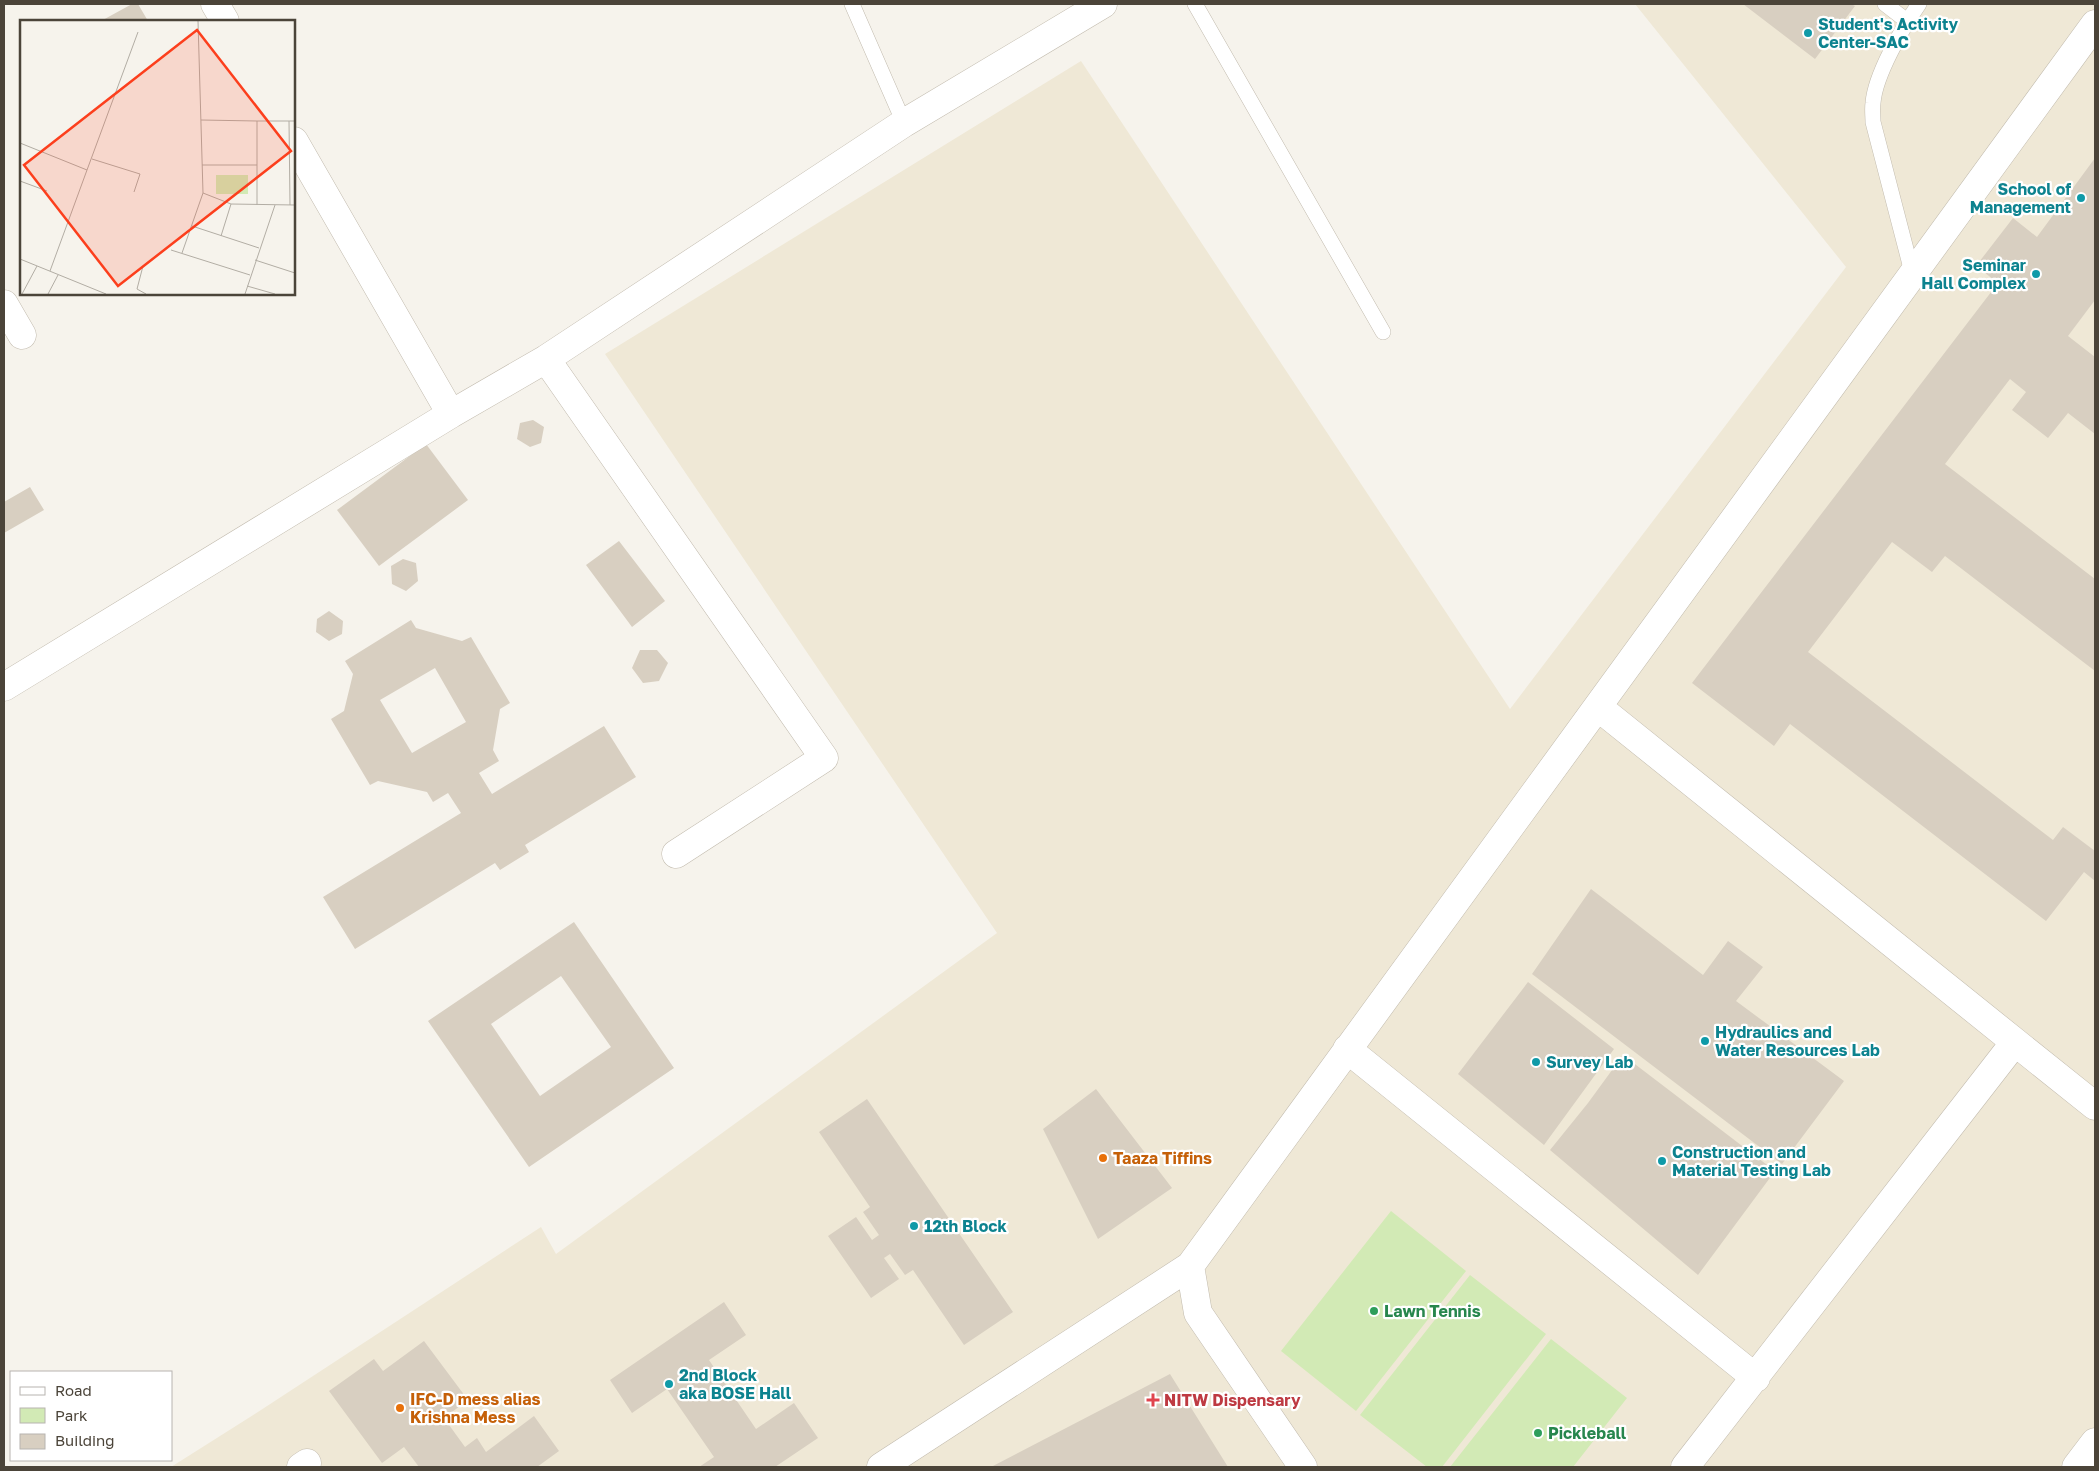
<svg xmlns="http://www.w3.org/2000/svg" width="2099" height="1471" viewBox="0 0 2099 1471" font-family="'Golos Text',sans-serif">
	<style>
		.education { fill: #efe8d6 }
		.green { fill: #d2eab5 }
		.building { fill: #d8cfc1; fill-rule: evenodd }
		.lines { fill: none; stroke-linecap: round; stroke-linejoin: round }
		.lane-casing { stroke: #c2bbae; stroke-width: 16 }
		.street-casing { stroke: #c2bbae; stroke-width: 29 }
		.lane { stroke: #fff; stroke-width: 15 }
		.street { stroke: #fff; stroke-width: 28 }
		.culture-dot { fill: #0f9aa8; stroke: #fff; stroke-width: 2 }
		.food-dot { fill: #e8710a; stroke: #fff; stroke-width: 2 }
		.leisure-dot { fill: #2e9e5b; stroke: #fff; stroke-width: 2 }
		.health-dot { fill: #e0444e; stroke: #fff; stroke-width: 2 }
		.labels { text-anchor: middle; dominant-baseline: central; stroke-width: 4.5; stroke-linejoin: round; paint-order: stroke }
		.culture-label { font-size: 16px; font-weight: bold; fill: #0d838f; stroke: #fff; text-anchor: start }
		.food-label { font-size: 16px; font-weight: bold; fill: #c56008; stroke: #fff; text-anchor: start }
		.leisure-label { font-size: 16px; font-weight: bold; fill: #27864d; stroke: #fff; text-anchor: start }
		.health-label { font-size: 16px; font-weight: bold; fill: #be3a42; stroke: #fff; text-anchor: start }
		.inset-road { fill: none; stroke: #b2ada4; stroke-width: 1 }
		.view { fill: #fc3f1d; fill-opacity: 0.15; stroke: #fc3f1d; stroke-width: 2.5 }
		.inset-edge { fill: none; stroke: #4b4439; stroke-width: 2.5 }
	</style>
	<rect width="100%" height="100%" fill="#f6f3ec"/>
	<!-- education -->
	<path class="education" d="M 1635,4 L 2095,4 L 2095,1467 L 171,1467 L 261,1410 L 541,1227 L 556,1254 L 997,933 L 605,354 L 1081,61 L 1510,709 L 1846,267 Z"/>
	<!-- green -->
	<path class="green" d="M 1391,1211 L 1466,1271 L 1356,1411 L 1281,1351 Z
		M 1470,1275 L 1546,1334 L 1442,1467 L 1427,1467 L 1360,1415 Z
		M 1551,1339 L 1627,1398 L 1573,1467 L 1450,1467 Z"/>
	<!-- building -->
	<path class="building" d="M 132,4 L 138,4 L 148,21 L 101,21 Z
		M 1743,4 L 1851,4 L 1855,6 L 1815,59 Z
		M 2095,158 L 2095,300 L 2068,336 L 2095,357 L 2095,434 L 2068,413 L 2048,438 L 2012,410 L 2026,392 L 2010,379 L 1945,464 L 2095,579 L 2095,671 L 1945,556 L 1932,572 L 1892,542 L 1808,652 L 2053,840 L 2063,827 L 2095,851 L 2095,881 L 2084,872 L 2046,921 L 1790,724 L 1774,746 L 1692,683 L 1998,283 L 1976,266 L 2013,218 L 2037,237 Z
		M 533,420 L 544,427 L 541,443 L 530,447 L 517,439 L 520,423 Z
		M 426,444 L 468,500 L 379,566 L 337,510 Z
		M 30,487 L 44,510 L 4,533 L 4,502 Z
		M 619,541 L 665,601 L 632,627 L 586,565 Z
		M 403,559 L 416,563 L 418,581 L 406,591 L 392,584 L 391,566 Z
		M 329,611 L 343,621 L 342,634 L 329,641 L 316,632 L 317,619 Z
		M 411,620 L 416,628 L 462,641 L 471,637 L 510,703 L 500,709 L 493,750 L 499,761 L 479,773 L 492,794 L 604,726 L 636,777 L 525,845 L 529,852 L 500,870 L 495,863 L 355,949 L 323,897 L 461,813 L 448,793 L 433,802 L 427,792 L 378,781 L 370,785 L 331,719 L 344,711 L 353,674 L 345,661 ZM 435,668 L 466,722 L 412,753 L 380,700 Z
		M 640,650 L 657,650 L 668,663 L 659,681 L 643,683 L 632,668 Z
		M 1591,889 L 1703,975 L 1728,941 L 1763,967 L 1736,1001 L 1844,1081 L 1782,1164 L 1532,974 Z
		M 574,922 L 674,1068 L 529,1167 L 428,1021 ZM 561,976 L 611,1047 L 540,1096 L 491,1024 Z
		M 1528,982 L 1614,1049 L 1544,1145 L 1458,1074 Z
		M 1623,1055 L 1775,1171 L 1698,1275 L 1550,1150 L 1588,1103 Z
		M 1096,1089 L 1172,1188 L 1098,1239 L 1043,1129 Z
		M 867,1099 L 1013,1312 L 964,1345 L 913,1270 L 905,1275 L 890,1254 L 884,1258 L 899,1279 L 871,1298 L 828,1236 L 856,1217 L 872,1240 L 879,1235 L 863,1212 L 870,1207 L 819,1132 Z
		M 724,1302 L 746,1335 L 709,1360 L 756,1429 L 794,1403 L 818,1438 L 775,1467 L 699,1467 L 714,1457 L 667,1389 L 632,1413 L 610,1380 Z
		M 424,1341 L 468,1400 L 444,1418 L 465,1447 L 477,1438 L 486,1452 L 534,1416 L 559,1451 L 537,1467 L 419,1467 L 404,1447 L 382,1463 L 329,1391 L 374,1359 L 383,1371 Z
		M 1170,1374 L 1228,1467 L 991,1467 Z"/>
	<g class="lines">
		<defs>
			<path id="lane" d="M 852,4 L 904,123
				M 1195,4 L 1383,332
				M 1885,4 L 1907,21
				M 1913,276 L 1873,122 C 1873,116 1872,109 1873,103 C 1875,75 1903,27 1919,4"/>
			<path id="street" d="M 215,4 L 225,21
				M 294,141 L 451,414 L 546,359 L 904,123 L 1103,4
				M 4,304 L 22,335
				M 546,359 L 824,758 L 676,854
				M 4,687 L 451,414
				M 1598,707 L 2015,1042 L 1685,1467
				M 2015,1042 L 2095,1106
				M 1347,1049 L 1756,1378
				M 301,1467 L 307,1463
				M 881,1467 L 1190,1266
				M 1303,1467 L 1198,1313 L 1190,1266 L 2095,24
				M 2076,1467 L 2095,1442"/>
		</defs>
		<!-- lane casing -->
		<use href="#lane" class="lane-casing"/>
		<!-- street casing -->
		<use href="#street" class="street-casing"/>
		<!-- lane -->
		<use href="#lane" class="lane"/>
		<!-- street -->
		<use href="#street" class="street"/>
	</g>
	<!-- markers -->
	<g class="culture-dot">
		<circle cx="1808" cy="33" r="5"/>
		<circle cx="2081" cy="198" r="5"/>
		<circle cx="2036" cy="274" r="5"/>
		<circle cx="1705" cy="1041" r="5"/>
		<circle cx="1536" cy="1062" r="5"/>
		<circle cx="1662" cy="1161" r="5"/>
		<circle cx="914" cy="1226" r="5"/>
		<circle cx="669" cy="1384" r="5"/>
	</g>
	<g class="food-dot">
		<circle cx="1103" cy="1158" r="5"/>
		<circle cx="400" cy="1408" r="5"/>
	</g>
	<g class="leisure-dot">
		<circle cx="1374" cy="1311" r="5"/>
		<circle cx="1538" cy="1433" r="5"/>
	</g>
	<path class="health-dot" d="M1150.5 1392.5h5v5h5v5h-5v5h-5v-5h-5v-5h5z"/>
	<g class="labels">
		<!-- culture labels -->
		<g class="culture-label">
			<text x="1818" y="24">Student's Activity<tspan x="1818" dy="18">Center-SAC</tspan></text>
			<text x="2071" y="189" text-anchor="end">School of<tspan x="2071" dy="18">Management</tspan></text>
			<text x="2026" y="265" text-anchor="end">Seminar<tspan x="2026" dy="18">Hall Complex</tspan></text>
			<text x="1715" y="1032">Hydraulics and<tspan x="1715" dy="18">Water Resources Lab</tspan></text>
			<text x="1546" y="1062">Survey Lab</text>
			<text x="1672" y="1152">Construction and<tspan x="1672" dy="18">Material Testing Lab</tspan></text>
			<text x="924" y="1226">12th Block</text>
			<text x="679" y="1375">2nd Block<tspan x="679" dy="18">aka BOSE Hall</tspan></text>
		</g>
		<!-- food labels -->
		<g class="food-label">
			<text x="1113" y="1158">Taaza Tiffins</text>
			<text x="410" y="1399">IFC-D mess alias<tspan x="410" dy="18">Krishna Mess</tspan></text>
		</g>
		<!-- leisure labels -->
		<g class="leisure-label">
			<text x="1384" y="1311">Lawn Tennis</text>
			<text x="1548" y="1433">Pickleball</text>
		</g>
		<!-- health labels -->
		<g class="health-label">
			<text x="1164" y="1400">NITW Dispensary</text>
		</g>
	</g>
	<!-- overview -->
	<g transform="translate(20 20)">
		<rect width="275" height="275" fill="#f6f3ec"/>
		<path d="M 196,155 L 228,155 L 228,174 L 196,174 Z" fill="#d2eab5"/>
		<path class="inset-road" d="M 178,1 L 183,173 L 211,184 L 275,185M 181,100 L 237,101 L 237,185M 237,101 L 269,101M 0,123 L 67,150 L 118,12M 72,139 L 120,154 L 114,172M 182,145 L 237,145M 0,161 L 27,171M 270,185 L 269,101 L 275,101M 172,206 L 239,228M 201,216 L 211,184M 151,230 L 230,255M 162,233 L 183,173M 0,239 L 86,274M 235,240 L 275,253M 123,246 L 117,269 L 126,274M 30,251 L 67,150M 227,266 L 255,274M 2,274 L 17,246M 28,274 L 38,255M 225,274 L 255,185"/>
		<path class="view" d="M 177,10 L 271,131 L 98,266 L 4,145 Z"/>
		<rect width="275" height="275" class="inset-edge"/>
	</g>
	<!-- border -->
	<rect width="2099" height="1471" fill="none" stroke="#4b4439" stroke-width="10"/>
	<!-- legend -->
	<rect x="10" y="1371" width="162" height="90" fill="#ffffff" stroke="#b7b4b0"/>
	<rect x="20" y="1387" width="25" height="8" fill="#ffffff" stroke="#b7b4b0"/>
	<text x="55" y="1396" font-size="15" fill="#4b4439">Road</text>
	<rect x="20" y="1408" width="25" height="15" fill="#d2eab5" stroke="#b7b4b0"/>
	<text x="55" y="1421" font-size="15" fill="#4b4439">Park</text>
	<rect x="20" y="1434" width="25" height="15" fill="#d8cfc1" stroke="#b7b4b0"/>
	<text x="55" y="1446" font-size="15" fill="#4b4439">Building</text>
</svg>
